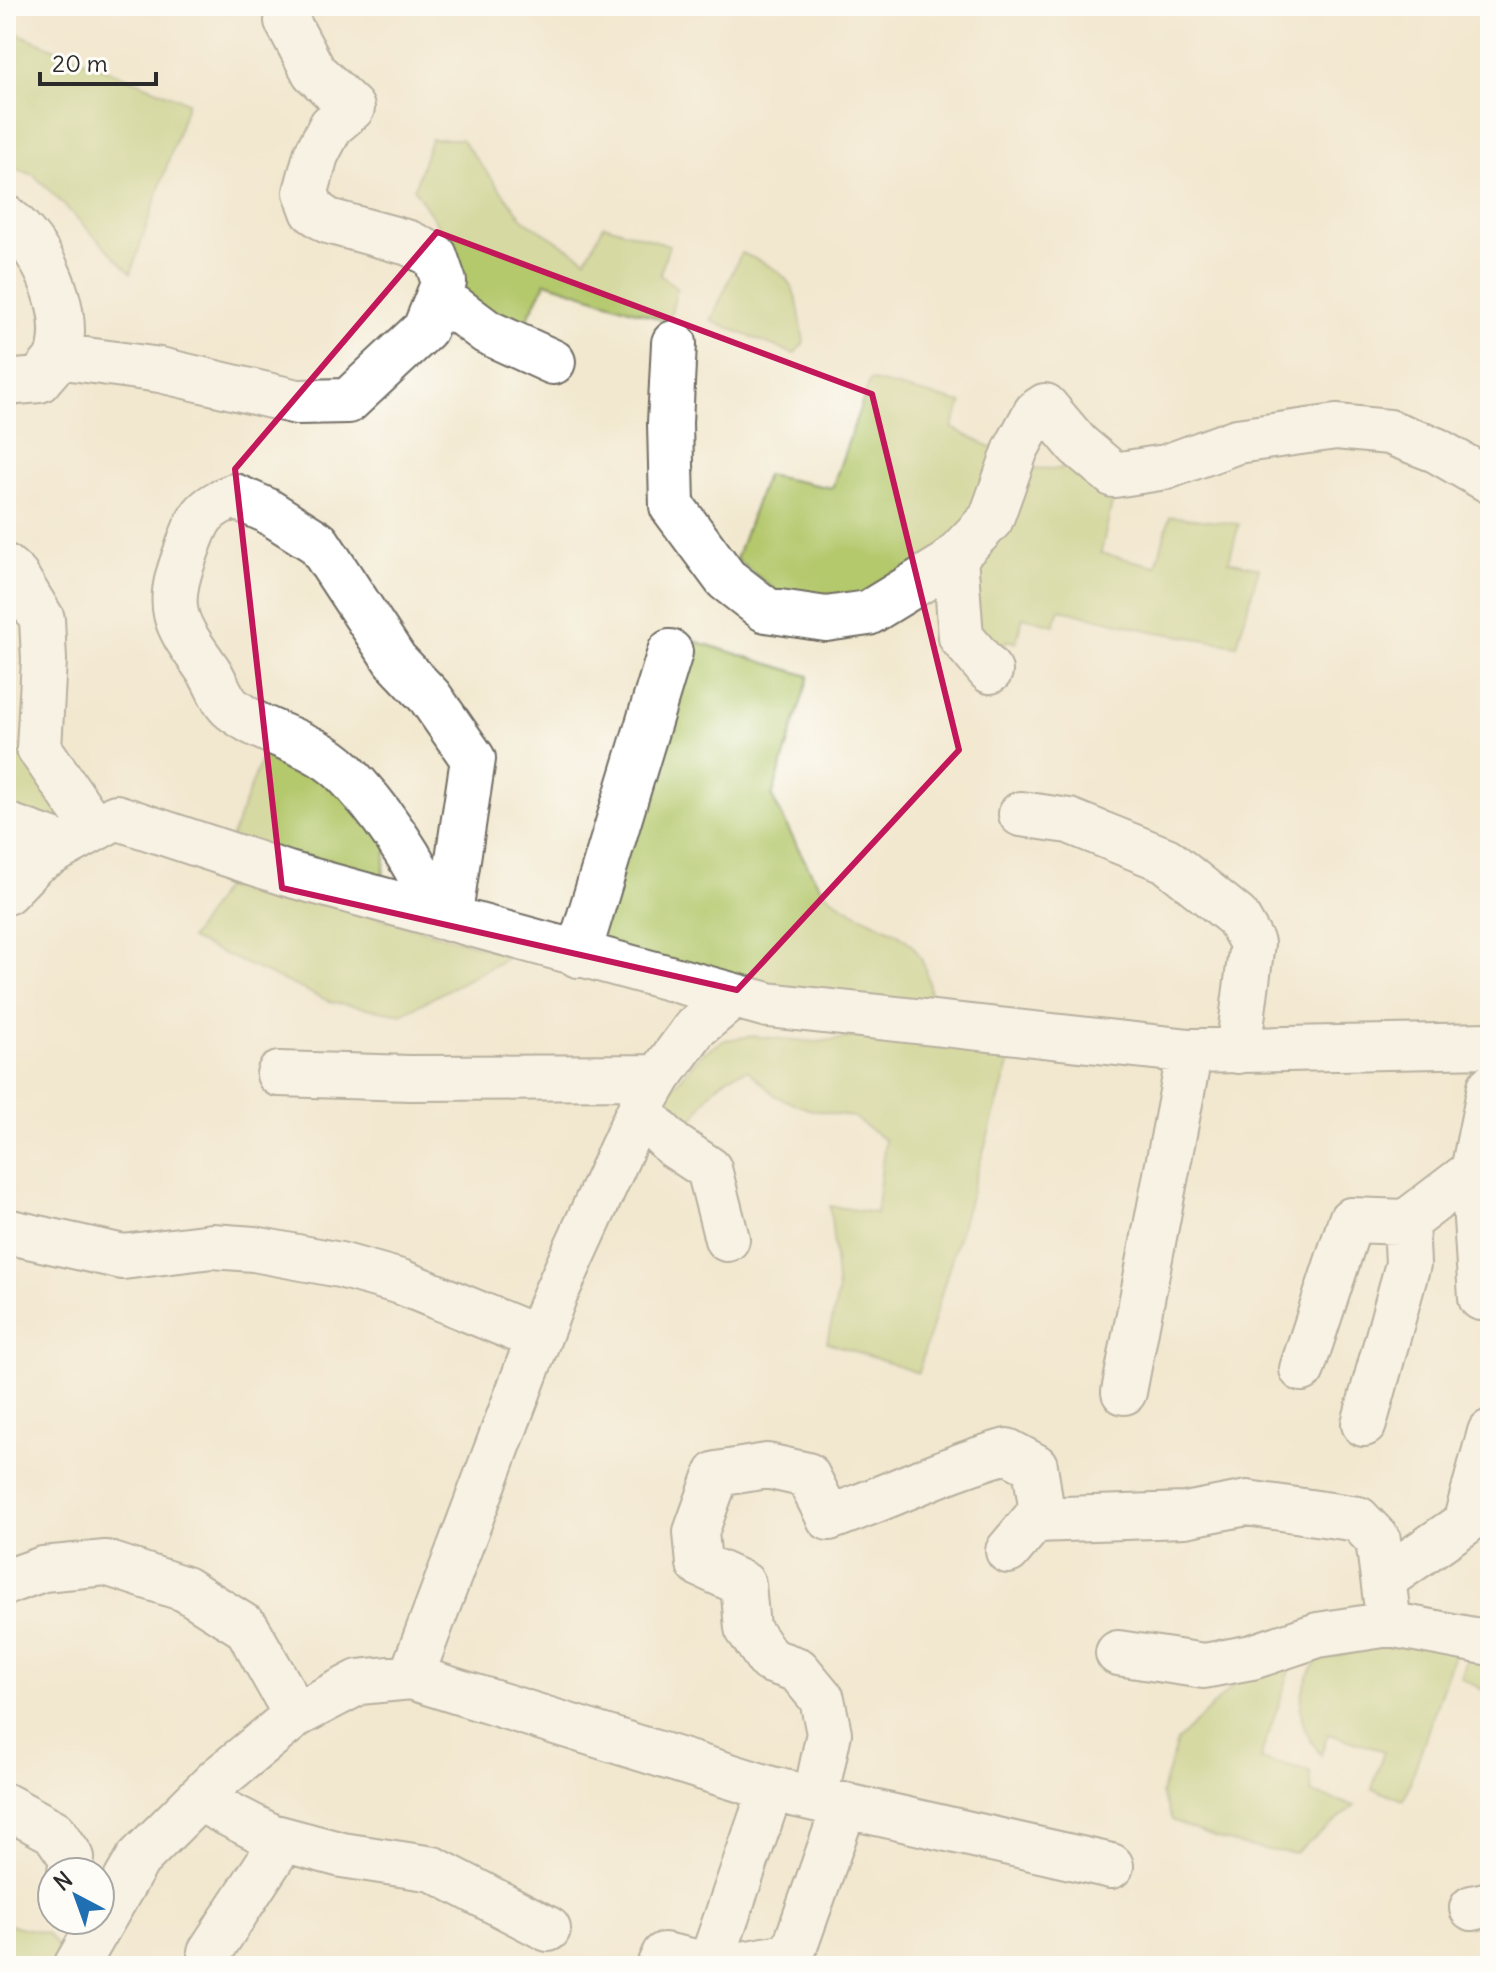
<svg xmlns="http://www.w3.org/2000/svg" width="1496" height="1972" viewBox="0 0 1496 1972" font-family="Delius,sans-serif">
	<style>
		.green { fill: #b4c86c; stroke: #707a4c; stroke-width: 2 }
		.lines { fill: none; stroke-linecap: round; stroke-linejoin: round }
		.minor-casing { stroke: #716d64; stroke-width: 48 }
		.minor { stroke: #fff; stroke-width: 44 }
		.marked { fill: none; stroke: #c2185b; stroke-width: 6; stroke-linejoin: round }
	</style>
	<rect width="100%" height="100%" fill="#fdfcf7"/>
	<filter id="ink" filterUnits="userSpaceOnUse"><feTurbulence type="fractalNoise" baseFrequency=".0125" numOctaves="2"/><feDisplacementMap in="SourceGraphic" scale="16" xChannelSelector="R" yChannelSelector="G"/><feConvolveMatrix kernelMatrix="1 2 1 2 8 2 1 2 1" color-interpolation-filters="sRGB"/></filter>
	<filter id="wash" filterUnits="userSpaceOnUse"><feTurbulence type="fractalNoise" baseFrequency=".006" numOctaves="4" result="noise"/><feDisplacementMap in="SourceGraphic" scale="32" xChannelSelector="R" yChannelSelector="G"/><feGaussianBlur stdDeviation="1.8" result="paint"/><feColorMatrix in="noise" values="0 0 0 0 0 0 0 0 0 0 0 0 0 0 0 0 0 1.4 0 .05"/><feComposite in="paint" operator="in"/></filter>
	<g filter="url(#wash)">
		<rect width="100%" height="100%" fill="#f2e8cf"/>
		<!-- green -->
		<path class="green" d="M 6,29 L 188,102 L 131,273 L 34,175 L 6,166 Z
			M 431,139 L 461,139 L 524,220 L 586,259 L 604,225 L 669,245 L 660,275 L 677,288 L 669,322 L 546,282 L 518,337 L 464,291 L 451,268 L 440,228 L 414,189 Z
			M 741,253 C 796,274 796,287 804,343 L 794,354 L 711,321 Z
			M 870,380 L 962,403 L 952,428 L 1003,453 L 971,522 L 878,595 L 827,600 L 776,591 L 736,559 L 766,475 L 832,488 Z
			M 1068,447 L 1115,490 L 1101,553 L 1156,566 L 1170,516 L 1239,524 L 1229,561 L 1259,568 L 1237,645 L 1152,631 L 1060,609 L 1054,625 L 1023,617 L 1016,643 L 1007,640 L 998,664 L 971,633 L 966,559 L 1025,468 L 1061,469 Z
			M 685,638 L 809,676 L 772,797 C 783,817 813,882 827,894 C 880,937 930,920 931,1010 L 846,1004 L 587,949 Z
			M 6,742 L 30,762 L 76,817 L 51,830 L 6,814 Z
			M 266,747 L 307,755 L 387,845 L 382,883 L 230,841 Z
			M 232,875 L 498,952 L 506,959 L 402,1014 L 331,1002 L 190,939 Z
			M 885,1033 L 1013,1051 L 918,1373 L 827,1342 L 838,1293 L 830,1206 L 876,1213 L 885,1140 L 853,1117 L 808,1109 L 777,1097 L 748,1070 C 716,1076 703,1102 688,1130 L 652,1112 L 701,1054 L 725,1040 L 752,1036 L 817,1042 Z
			M 1419,1644 L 1456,1649 L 1404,1800 L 1372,1789 L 1384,1751 L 1328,1734 L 1321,1755 C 1294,1722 1295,1694 1318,1659 L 1371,1648 Z
			M 1296,1653 L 1260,1759 L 1310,1772 L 1312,1793 L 1355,1806 L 1295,1853 C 1250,1850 1213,1839 1172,1820 L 1161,1794 L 1177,1741 L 1252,1667 Z
			M 1468,1654 L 1490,1654 L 1490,1694 L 1461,1678 Z
			M 6,1924 L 47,1933 L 58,1947 L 55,1966 L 6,1966 Z"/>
	</g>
	<g filter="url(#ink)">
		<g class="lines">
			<defs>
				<path id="minor" d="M 6,218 C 41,243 70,307 60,350 C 58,360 45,372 39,380 L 6,383
					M 440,297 L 487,332 L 553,362
					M 674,343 L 670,423 L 672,506 L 726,579 L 766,610 L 826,619 L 868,613 L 948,564 L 991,519 L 1016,449 L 1036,412 L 1045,406 L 1078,445 L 1114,475 L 1166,467 L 1237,441 L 1336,427 L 1389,432 L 1436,450 L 1490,481
					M 57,356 L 160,370 L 297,402 L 348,401 L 425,329 L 444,282 L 435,256 L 409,243 L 328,221 L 313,211 L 306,192 L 316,155 L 331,126 L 352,108 L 314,72 L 287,21
					M 955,557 L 961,637 L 990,671
					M 6,567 L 16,576 L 42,619 L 44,660 L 39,748 L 94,828
					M 1021,814 L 1069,821 L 1166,860 L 1237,917 L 1252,943 L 1238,1051
					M 6,825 L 63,845
					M 6,892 L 35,862 L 116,817 L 288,874 L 768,1005 L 1190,1051 L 1490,1045
					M 441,917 C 416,863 385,813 343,771 C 311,740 266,736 232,709 C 222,701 217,684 210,673 C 179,627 163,614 184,558 C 197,523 198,509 234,496 L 266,510 L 318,543 L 395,660 L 430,697 L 473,759 L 449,919
					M 578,955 L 670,652
					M 279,1074 L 410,1078 L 659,1077
					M 639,1111 L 673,1145 L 709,1169 L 727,1239
					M 1473,1171 L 1481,1298
					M 6,1231 L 123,1257 L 212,1246 L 254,1249 L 340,1265 L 401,1282 L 538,1338
					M 1302,1369 L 1351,1220 L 1406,1222 L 1473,1171 L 1490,1087
					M 1124,1392 L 1190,1051
					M 1364,1424 L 1408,1264 L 1406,1222
					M 1008,1551 L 1034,1520 L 1185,1515 L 1247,1503 L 1358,1519 L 1378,1540 L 1389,1624
					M 1384,1579 L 1465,1523 L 1490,1432
					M 6,1582 L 43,1569 L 106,1563 L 185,1589 L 247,1628 L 296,1715
					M 1118,1653 L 1204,1666 L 1252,1657 L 1318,1635 L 1389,1624 L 1490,1643
					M 411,1677 L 771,1789 L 1111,1866
					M 199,1799 L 271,1836 L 342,1855 L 433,1869 L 548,1929
					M 815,1799 L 829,1733 L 822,1699 L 798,1670 L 769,1660 L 747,1628 L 743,1584 L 699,1564 L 696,1532 L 717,1474 L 767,1466 L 807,1475 L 829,1518 C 889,1497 945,1468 1007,1451 L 1035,1466 L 1043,1520
					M 6,1806 L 54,1832 L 72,1858 L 70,1872
					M 1472,1908 L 1490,1904
					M 210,1952 L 283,1840
					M 710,1965 L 771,1789
					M 76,1966 L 138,1859 L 218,1779 L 296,1715 L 359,1682 L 411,1677 L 554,1297 L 635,1119 L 659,1077 L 695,1028 L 731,998
					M 659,1966 L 664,1955 L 714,1966
					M 732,1966 L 792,1955 L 845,1805"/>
			</defs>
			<!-- minor casing -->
			<use href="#minor" class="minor-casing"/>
			<!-- minor -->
			<use href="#minor" class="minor"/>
		</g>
	</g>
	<!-- marked area -->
	<path d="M0 0H1496V1972H0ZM 437,232 L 872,394 L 959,750 L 737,990 L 282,888 L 235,469 Z" fill="#f2e8cf" fill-opacity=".55" fill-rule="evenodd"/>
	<path class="marked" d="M 437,232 L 872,394 L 959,750 L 737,990 L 282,888 L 235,469 Z"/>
	<!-- margin -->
	<rect width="1496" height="1972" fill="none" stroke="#fdfcf7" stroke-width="32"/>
	<!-- north arrow -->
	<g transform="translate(76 1896) rotate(319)"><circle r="38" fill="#fdfcf7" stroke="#a9a8a5" stroke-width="2"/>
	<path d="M0-6L14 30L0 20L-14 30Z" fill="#1f6fb2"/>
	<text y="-12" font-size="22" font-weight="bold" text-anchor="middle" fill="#2b2b2b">N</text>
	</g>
	<!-- scale -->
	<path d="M40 72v12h116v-12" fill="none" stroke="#2b2b2b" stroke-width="4"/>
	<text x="52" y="72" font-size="24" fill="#2b2b2b" stroke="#fdfcf7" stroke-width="6" paint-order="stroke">20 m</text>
</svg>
